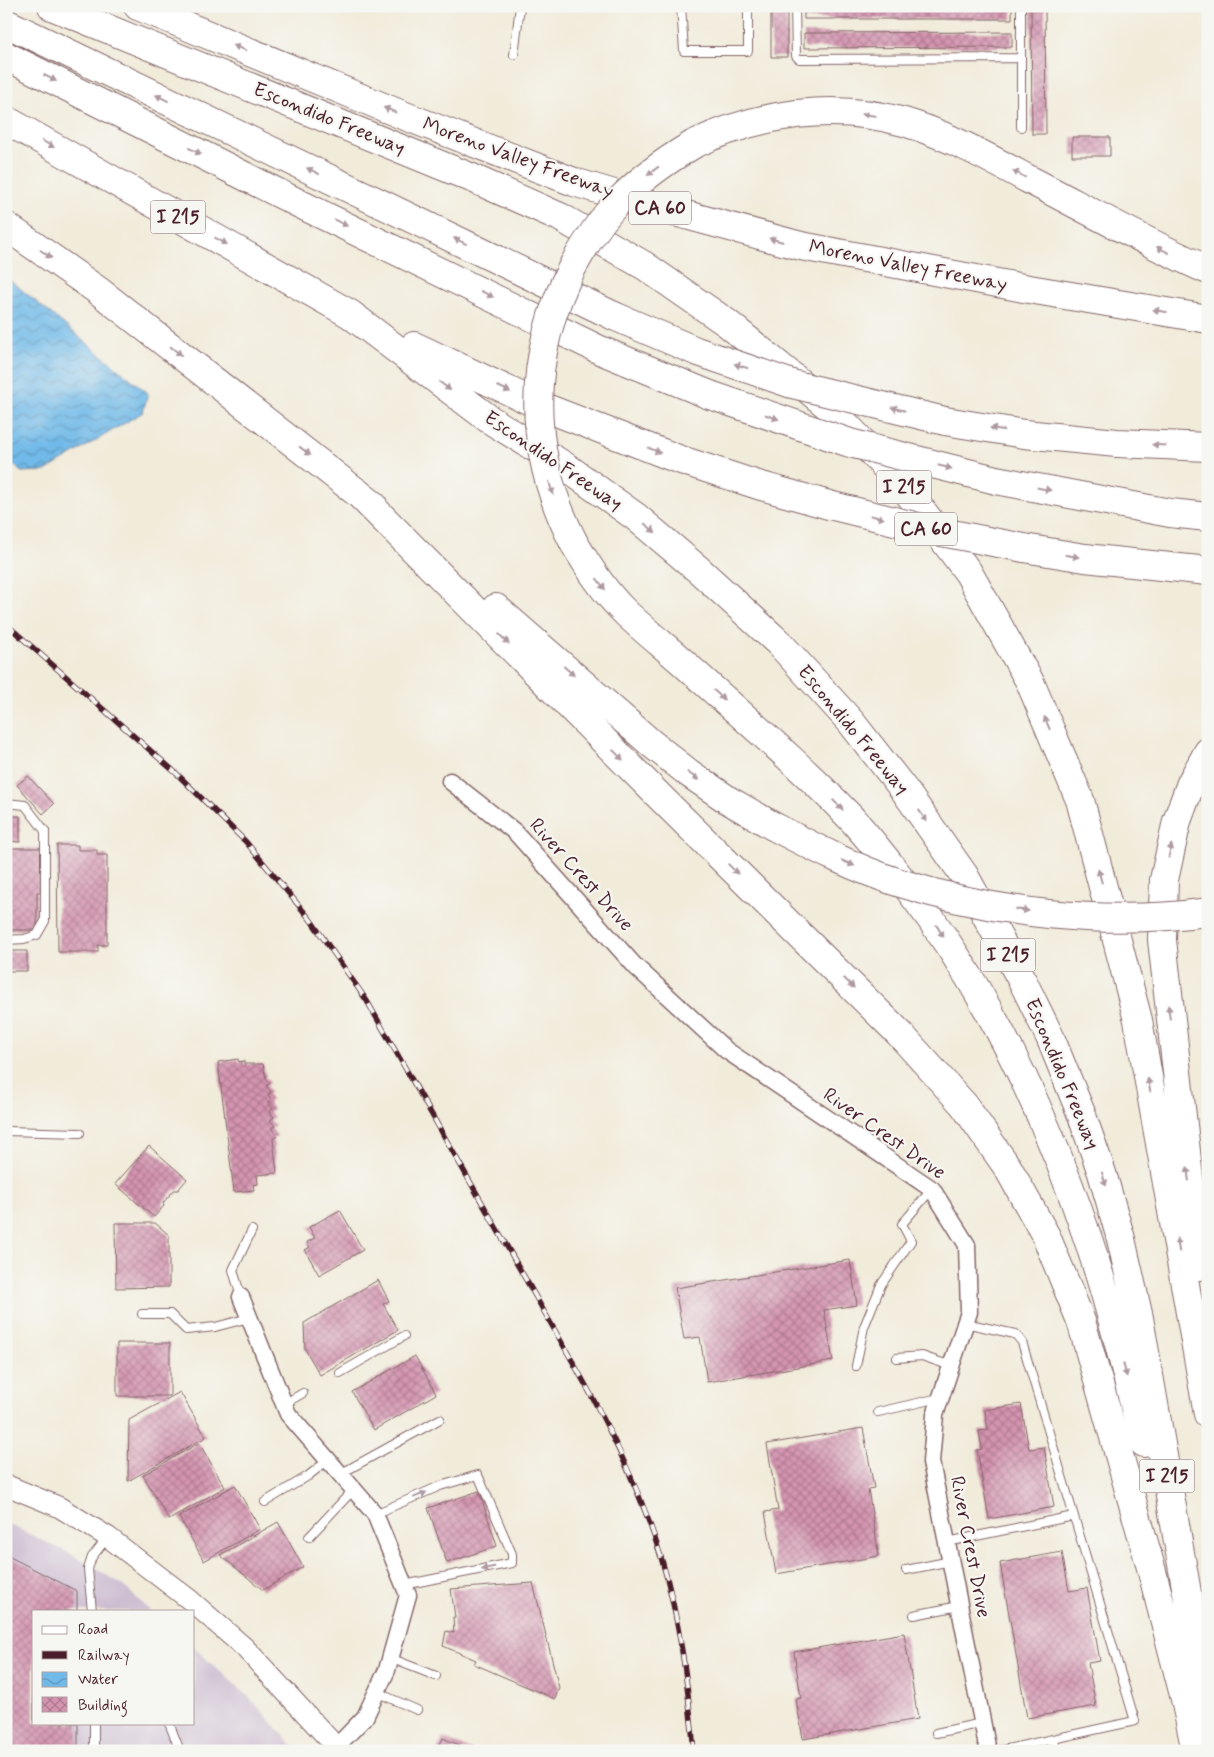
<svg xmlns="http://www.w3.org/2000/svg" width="1214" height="1757" viewBox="0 0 1214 1757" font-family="Mynerve,sans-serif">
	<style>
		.industrial { fill: #cdbed2 }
		.water { fill: url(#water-waves); stroke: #5d6c8a }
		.building { fill: url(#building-cross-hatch) }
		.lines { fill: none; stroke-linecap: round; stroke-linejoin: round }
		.service-casing { stroke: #846668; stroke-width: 10 }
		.minor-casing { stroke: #846668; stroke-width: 19 }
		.tertiary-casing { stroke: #846668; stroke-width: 22 }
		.motorway-casing { stroke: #846668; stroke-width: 30 }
		.service { stroke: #fff; stroke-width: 8 }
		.minor { stroke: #fff; stroke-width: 16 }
		.tertiary { stroke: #fff; stroke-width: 20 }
		.motorway { stroke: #fff; stroke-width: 28 }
		.rail-casing { stroke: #4a1f2b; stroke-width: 5.5 }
		.rail { stroke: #f6f6f2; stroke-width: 4; stroke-dasharray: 11; stroke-linecap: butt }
		.motorway-bridge-casing { stroke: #846668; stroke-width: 30; stroke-linecap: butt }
		.motorway-bridge { stroke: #fff; stroke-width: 28 }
		.oneway { fill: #ae9aa0 }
		.labels { text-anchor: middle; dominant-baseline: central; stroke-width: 4.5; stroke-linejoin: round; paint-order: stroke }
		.shield { fill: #f6f6f2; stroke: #7e6067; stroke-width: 1 }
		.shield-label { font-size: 19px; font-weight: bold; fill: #4a1f2b }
		.street-label { font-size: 20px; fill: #4a1f2b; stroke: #f6f6f2 }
	</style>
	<defs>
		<pattern id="water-waves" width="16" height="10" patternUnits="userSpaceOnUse" patternTransform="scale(1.25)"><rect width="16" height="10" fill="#70b9e8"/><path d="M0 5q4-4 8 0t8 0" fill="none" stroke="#5e96bc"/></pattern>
		<pattern id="building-cross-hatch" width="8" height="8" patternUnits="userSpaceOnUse" patternTransform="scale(1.25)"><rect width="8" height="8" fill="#d494b0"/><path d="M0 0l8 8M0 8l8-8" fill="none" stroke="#ae788f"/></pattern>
	</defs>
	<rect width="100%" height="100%" fill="#f6f6f2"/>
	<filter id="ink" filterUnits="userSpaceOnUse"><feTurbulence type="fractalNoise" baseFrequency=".02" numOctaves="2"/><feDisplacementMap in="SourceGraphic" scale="10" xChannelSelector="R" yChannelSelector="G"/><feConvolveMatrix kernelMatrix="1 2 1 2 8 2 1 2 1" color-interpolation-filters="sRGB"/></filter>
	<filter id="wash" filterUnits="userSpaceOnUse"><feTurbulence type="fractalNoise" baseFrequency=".0096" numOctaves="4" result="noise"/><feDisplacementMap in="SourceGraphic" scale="20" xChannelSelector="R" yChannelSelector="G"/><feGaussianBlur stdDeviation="1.12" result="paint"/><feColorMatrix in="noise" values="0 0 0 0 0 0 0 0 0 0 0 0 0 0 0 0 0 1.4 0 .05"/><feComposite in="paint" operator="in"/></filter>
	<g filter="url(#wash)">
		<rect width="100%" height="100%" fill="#f1ebda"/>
		<!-- industrial -->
		<path class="industrial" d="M 6,1523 L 69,1553 L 120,1583 L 151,1611 L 34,1611 L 34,1723 L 194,1723 L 194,1648 L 249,1697 L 298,1751 L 6,1751 Z"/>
		<!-- water -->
		<path class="water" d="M 6,277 L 148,393 L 143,412 L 45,471 L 21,472 L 9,460 L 6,461 Z"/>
		<g id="blocks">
			<!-- building -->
			<path class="building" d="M 771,6 L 787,6 L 787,57 L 771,57 Z
				M 804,6 L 1012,6 L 1012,19 L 804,19 Z
				M 1031,6 L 1045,6 L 1046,134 L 1032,134 Z
				M 1012,32 L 1012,47 L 804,48 L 804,33 Z
				M 1072,137 L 1110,137 L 1110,156 L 1072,156 Z
				M 28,776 L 54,804 L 43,814 L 17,785 Z
				M 6,816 L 20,816 L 20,842 L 6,841 Z
				M 57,845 L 78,845 L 78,850 L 97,850 L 97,855 L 107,855 L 107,945 L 98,945 L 98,952 L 58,952 Z
				M 8,848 L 42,848 L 43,892 L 37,892 L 37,930 L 9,930 Z
				M 6,951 L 27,951 L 27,971 L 6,971 Z
				M 238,1059 L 239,1062 L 244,1061 L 244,1064 L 263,1064 L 266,1078 L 270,1083 L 266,1086 L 271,1092 L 268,1094 L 271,1100 L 268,1102 L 273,1109 L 269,1111 L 274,1117 L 270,1120 L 275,1126 L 271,1128 L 277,1136 L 273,1139 L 277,1173 L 257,1175 L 258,1184 L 253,1185 L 254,1190 L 234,1192 L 218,1062 Z
				M 149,1146 L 187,1179 L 178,1190 L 174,1190 L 163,1203 L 164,1206 L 154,1217 L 115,1184 Z
				M 340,1210 L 363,1250 L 319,1275 L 305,1250 L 310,1247 L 307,1242 L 315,1238 L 309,1227 Z
				M 115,1223 L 155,1223 L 169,1235 L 169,1287 L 116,1288 Z
				M 850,1260 L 857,1305 L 824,1310 L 833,1361 L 707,1382 L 700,1337 L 684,1339 L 675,1288 Z
				M 378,1280 L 389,1301 L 383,1304 L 398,1330 L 320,1375 L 305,1349 L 304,1323 Z
				M 117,1343 L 170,1343 L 170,1396 L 117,1396 Z
				M 415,1356 L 436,1394 L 374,1430 L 352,1392 Z
				M 180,1392 L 206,1437 L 128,1481 L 129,1420 Z
				M 1021,1404 L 1029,1449 L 1044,1447 L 1054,1507 L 989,1519 L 977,1450 L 982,1449 L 979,1431 L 988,1430 L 985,1410 Z
				M 863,1428 L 874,1488 L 868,1489 L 879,1556 L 776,1574 L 765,1512 L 778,1510 L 767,1444 Z
				M 199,1443 L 225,1487 L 169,1520 L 143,1475 Z
				M 235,1485 L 260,1529 L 204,1561 L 179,1517 Z
				M 479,1491 L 497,1546 L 447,1563 L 428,1508 Z
				M 278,1522 L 303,1567 L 263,1590 L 220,1555 Z
				M 1062,1552 L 1069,1591 L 1087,1588 L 1100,1661 L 1088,1663 L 1096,1706 L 1027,1718 L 1000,1563 Z
				M 6,1555 L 77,1591 L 77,1611 L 34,1611 L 34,1723 L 78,1723 L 78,1751 L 6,1751 Z
				M 533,1583 L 559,1688 L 555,1699 L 474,1664 L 476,1660 L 443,1646 L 446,1631 L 454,1633 L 453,1617 L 455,1617 L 451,1589 Z
				M 904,1633 L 918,1719 L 803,1739 L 796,1699 L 801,1698 L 794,1652 Z
				M 443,1738 L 473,1751 L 437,1751 Z"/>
		</g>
	</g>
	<g filter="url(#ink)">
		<use href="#blocks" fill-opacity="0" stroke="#846668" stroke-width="1"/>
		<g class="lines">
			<defs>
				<path id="service" d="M 681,6 L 684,51 L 748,51 L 748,6
					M 795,6 L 796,56 L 799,59 L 1021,58
					M 514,55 L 520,6
					M 1021,127 L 1021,6
					M 6,803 L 25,805 L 45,831 L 45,921 L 37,935 L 24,939 L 6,940
					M 6,1131 L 80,1133
					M 241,1297 L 233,1270 L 252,1230
					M 142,1314 L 170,1314 L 186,1330 L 215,1327 L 249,1318
					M 965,1323 L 1015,1334 L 1022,1342 L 1135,1721 L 998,1751
					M 897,1358 L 922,1356 L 951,1366
					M 856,1366 L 864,1327 L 881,1285 L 911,1241 L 902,1224 L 932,1189
					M 340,1373 L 404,1336
					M 284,1404 L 303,1393
					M 878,1412 L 939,1398
					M 340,1474 L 440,1419
					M 265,1502 L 308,1476 L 328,1460
					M 375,1514 L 440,1486 L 478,1475 L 512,1554 L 512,1563 L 404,1585
					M 309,1537 L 354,1489
					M 947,1542 L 1074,1516
					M 906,1570 L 951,1561
					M 92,1611 L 88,1569 L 92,1557 L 107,1538
					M 914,1615 L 959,1606
					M 390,1658 L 436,1676
					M 376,1692 L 417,1710
					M 94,1723 L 94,1751
					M 169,1723 L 180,1751
					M 936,1733 L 982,1723
					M 1054,1739 L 1056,1751"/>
				<path id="minor" d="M 450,781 L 515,832 L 635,966 L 726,1050 L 932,1189 L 967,1245 L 969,1312 L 935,1415 L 931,1462 L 988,1751
					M 241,1297 L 288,1414 L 375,1514 L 408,1595 L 387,1670 L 365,1717 L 337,1746"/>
				<path id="tertiary" d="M 6,1485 L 59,1507 L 108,1537 L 190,1600 L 245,1648 L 340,1751"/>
				<path id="motorway" d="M 52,6 L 472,178 L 560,217 L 645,266 L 727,323 L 827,405 L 901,483 L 968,572 L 1030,682 L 1080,800 L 1138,1020 L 1208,1414
					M 138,6 L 400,114 L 574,182 L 671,211 L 801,246 L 1029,289 L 1208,319
					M 6,23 L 614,316
					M 6,56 L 300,204 L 600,350 L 710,395
					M 6,120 L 350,314 L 489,419 L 566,467 L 636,517 L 700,571 L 780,644 L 851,722 L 905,791 L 964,875 L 1024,984 L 1050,1037 L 1081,1113 L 1102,1173 L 1121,1239 L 1139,1318 L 1194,1633 L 1208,1701
					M 694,144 C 760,113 834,102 904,122 C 948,135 989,158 1028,179 C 1088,210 1146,243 1208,270
					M 6,226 L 100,292 L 373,505
					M 414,346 L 541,406 L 678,459 L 758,485 L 829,505
					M 945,421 L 1024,434 L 1117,443 L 1208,447
					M 996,480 L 1170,513 L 1208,517
					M 358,493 L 661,798 L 899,1033 L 964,1105 L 1008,1168 L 1046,1236 L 1081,1321 L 1150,1564 L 1185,1699 L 1196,1751
					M 574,543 C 589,568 605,593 626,613 C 646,632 668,649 688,667 C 742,716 798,763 849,816 C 870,838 889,864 908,888 C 990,994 1047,1116 1089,1242 C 1111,1308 1127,1376 1144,1443
					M 1024,548 L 1085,558 L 1208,571
					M 496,608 L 652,744 L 690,774 L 728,800 L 773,826
					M 1199,1266 L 1162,940 L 1164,880 L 1177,821 L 1191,783 L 1208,752"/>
			</defs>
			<!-- service casing -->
			<use href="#service" class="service-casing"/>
			<!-- minor casing -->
			<use href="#minor" class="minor-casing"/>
			<!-- tertiary casing -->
			<use href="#tertiary" class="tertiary-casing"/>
			<!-- motorway casing -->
			<use href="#motorway" class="motorway-casing"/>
			<!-- service -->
			<use href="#service" class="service"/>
			<!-- minor -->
			<use href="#minor" class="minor"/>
			<!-- tertiary -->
			<use href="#tertiary" class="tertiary"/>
			<!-- motorway -->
			<use href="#motorway" class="motorway"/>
			<defs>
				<path id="rail" d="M 6,624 L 176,773 L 246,842 L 310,919 L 367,1001 L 574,1364 C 609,1426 640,1489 661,1557 C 680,1620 688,1686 694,1751"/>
			</defs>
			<!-- rail casing -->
			<use href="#rail" class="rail-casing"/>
			<!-- rail -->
			<use href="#rail" class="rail"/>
			<defs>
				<path id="motorway-bridge" d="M 614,316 L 696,351 L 792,384 L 945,421
					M 710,395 L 850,443 L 996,480
					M 829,505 L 931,530 L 1024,548
					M 574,543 C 527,452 526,357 573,266 C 586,243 600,220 619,201 C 641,178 667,160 694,144
					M 773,826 C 813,847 854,868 897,882 C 996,914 1105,926 1208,912"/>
			</defs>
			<!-- motorway-bridge casing -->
			<use href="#motorway-bridge" class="motorway-bridge-casing"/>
			<!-- motorway-bridge -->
			<use href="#motorway-bridge" class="motorway-bridge"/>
		</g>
		<!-- one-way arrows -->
		<defs><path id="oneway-solid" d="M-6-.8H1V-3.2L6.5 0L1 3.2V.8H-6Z" transform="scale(1.25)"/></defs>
		<g class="oneway">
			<use href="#oneway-solid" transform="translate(240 48) rotate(-158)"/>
			<use href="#oneway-solid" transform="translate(50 78) rotate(27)"/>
			<use href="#oneway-solid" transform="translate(162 98) rotate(-154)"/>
			<use href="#oneway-solid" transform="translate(390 110) rotate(-158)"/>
			<use href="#oneway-solid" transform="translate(869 115) rotate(-173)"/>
			<use href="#oneway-solid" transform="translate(48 144) rotate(30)"/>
			<use href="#oneway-solid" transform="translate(195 151) rotate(27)"/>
			<use href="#oneway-solid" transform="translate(313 171) rotate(-154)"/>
			<use href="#oneway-solid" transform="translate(653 171) rotate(142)"/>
			<use href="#oneway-solid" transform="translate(1019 174) rotate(-152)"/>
			<use href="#oneway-solid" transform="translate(341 223) rotate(26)"/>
			<use href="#oneway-solid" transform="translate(776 240) rotate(-165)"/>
			<use href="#oneway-solid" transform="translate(221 241) rotate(29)"/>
			<use href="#oneway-solid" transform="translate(460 241) rotate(-154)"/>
			<use href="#oneway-solid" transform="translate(1163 250) rotate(-153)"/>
			<use href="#oneway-solid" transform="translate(46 254) rotate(35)"/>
			<use href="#oneway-solid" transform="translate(487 294) rotate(26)"/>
			<use href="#oneway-solid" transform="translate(1160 311) rotate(-170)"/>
			<use href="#oneway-solid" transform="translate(176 351) rotate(38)"/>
			<use href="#oneway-solid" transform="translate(741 366) rotate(-162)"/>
			<use href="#oneway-solid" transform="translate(445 386) rotate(37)"/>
			<use href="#oneway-solid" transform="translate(504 389) rotate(25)"/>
			<use href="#oneway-solid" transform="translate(898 409) rotate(-166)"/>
			<use href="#oneway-solid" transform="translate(772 417) rotate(19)"/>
			<use href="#oneway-solid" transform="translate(997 429) rotate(-171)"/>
			<use href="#oneway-solid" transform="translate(1159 445) rotate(-177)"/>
			<use href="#oneway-solid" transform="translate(654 450) rotate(21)"/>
			<use href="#oneway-solid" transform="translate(305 451) rotate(38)"/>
			<use href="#oneway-solid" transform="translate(945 467) rotate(14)"/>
			<use href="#oneway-solid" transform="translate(551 488) rotate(73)"/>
			<use href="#oneway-solid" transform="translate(1044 489) rotate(11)"/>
			<use href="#oneway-solid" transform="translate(877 517) rotate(14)"/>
			<use href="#oneway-solid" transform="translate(650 528) rotate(40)"/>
			<use href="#oneway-solid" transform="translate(1072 556) rotate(9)"/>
			<use href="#oneway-solid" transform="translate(601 584) rotate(53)"/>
			<use href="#oneway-solid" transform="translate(504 639) rotate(45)"/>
			<use href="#oneway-solid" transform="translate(569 671) rotate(41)"/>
			<use href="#oneway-solid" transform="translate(719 695) rotate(42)"/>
			<use href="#oneway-solid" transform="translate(1047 723) rotate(-113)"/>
			<use href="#oneway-solid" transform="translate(618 755) rotate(45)"/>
			<use href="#oneway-solid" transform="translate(693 776) rotate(35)"/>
			<use href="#oneway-solid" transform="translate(838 805) rotate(45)"/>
			<use href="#oneway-solid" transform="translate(923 816) rotate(55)"/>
			<use href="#oneway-solid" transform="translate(1170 851) rotate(-78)"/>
			<use href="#oneway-solid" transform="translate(848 863) rotate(23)"/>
			<use href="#oneway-solid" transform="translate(733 869) rotate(45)"/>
			<use href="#oneway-solid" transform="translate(1100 876) rotate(-105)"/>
			<use href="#oneway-solid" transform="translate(1022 910) rotate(8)"/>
			<use href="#oneway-solid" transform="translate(940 931) rotate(58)"/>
			<use href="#oneway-solid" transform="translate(849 983) rotate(45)"/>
			<use href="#oneway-solid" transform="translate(1169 1012) rotate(-97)"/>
			<use href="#oneway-solid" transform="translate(1149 1085) rotate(-100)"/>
			<use href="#oneway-solid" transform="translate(1188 1174) rotate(-97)"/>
			<use href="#oneway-solid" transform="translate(1104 1179) rotate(73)"/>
			<use href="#oneway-solid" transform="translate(1178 1245) rotate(-100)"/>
			<use href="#oneway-solid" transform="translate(1125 1370) rotate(75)"/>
			<use href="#oneway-solid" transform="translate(420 1495) rotate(-23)"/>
			<use href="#oneway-solid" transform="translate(488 1568) rotate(168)"/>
		</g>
	</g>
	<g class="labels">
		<!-- shield labels -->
		<g class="shield">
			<rect x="629" y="191.5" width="62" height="33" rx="4"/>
			<rect x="150.5" y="200.5" width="55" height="33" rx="4"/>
			<rect x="876.5" y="470.5" width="55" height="33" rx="4"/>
			<rect x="895" y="512.5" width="62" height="33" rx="4"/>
			<rect x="980.5" y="938.5" width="55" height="33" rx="4"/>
			<rect x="1139.5" y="1459.5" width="55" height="33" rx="4"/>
		</g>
		<g class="shield-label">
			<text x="660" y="208">CA 60</text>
			<text x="178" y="217">I 215</text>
			<text x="904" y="487">I 215</text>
			<text x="926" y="529">CA 60</text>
			<text x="1008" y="955">I 215</text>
			<text x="1167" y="1476">I 215</text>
		</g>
		<!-- street labels -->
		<g class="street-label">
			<text transform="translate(329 119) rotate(22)">Escondido Freeway</text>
			<text transform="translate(518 158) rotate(20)">Moreno Valley Freeway</text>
			<text transform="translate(908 266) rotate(11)">Moreno Valley Freeway</text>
			<text transform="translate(553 461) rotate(34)">Escondido Freeway</text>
			<text transform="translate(853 730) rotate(50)">Escondido Freeway</text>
			<text transform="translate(581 875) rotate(48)">River Crest Drive</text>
			<text transform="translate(1062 1074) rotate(67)">Escondido Freeway</text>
			<text transform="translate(884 1134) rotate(35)">River Crest Drive</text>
			<text transform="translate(970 1547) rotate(79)">River Crest Drive</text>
		</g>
	</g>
	<!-- margin -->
	<rect width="1214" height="1757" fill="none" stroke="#f6f6f2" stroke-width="25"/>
	<!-- legend -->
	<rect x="32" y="1610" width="162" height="115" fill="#f6f6f2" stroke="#b1a0a2"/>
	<rect x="42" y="1626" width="25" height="8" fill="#ffffff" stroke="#b1a0a2"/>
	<text x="78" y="1634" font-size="15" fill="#4a1f2b">Road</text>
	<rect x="42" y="1651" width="25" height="8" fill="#4a1f2b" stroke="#b1a0a2"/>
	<text x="78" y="1660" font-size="15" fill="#4a1f2b">Railway</text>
	<rect x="42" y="1672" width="25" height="15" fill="url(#water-waves)" stroke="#b1a0a2"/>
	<text x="78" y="1684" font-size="15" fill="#4a1f2b">Water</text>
	<rect x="42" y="1697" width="25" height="15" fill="url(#building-cross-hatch)" stroke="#b1a0a2"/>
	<text x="78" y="1710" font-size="15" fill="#4a1f2b">Building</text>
</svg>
